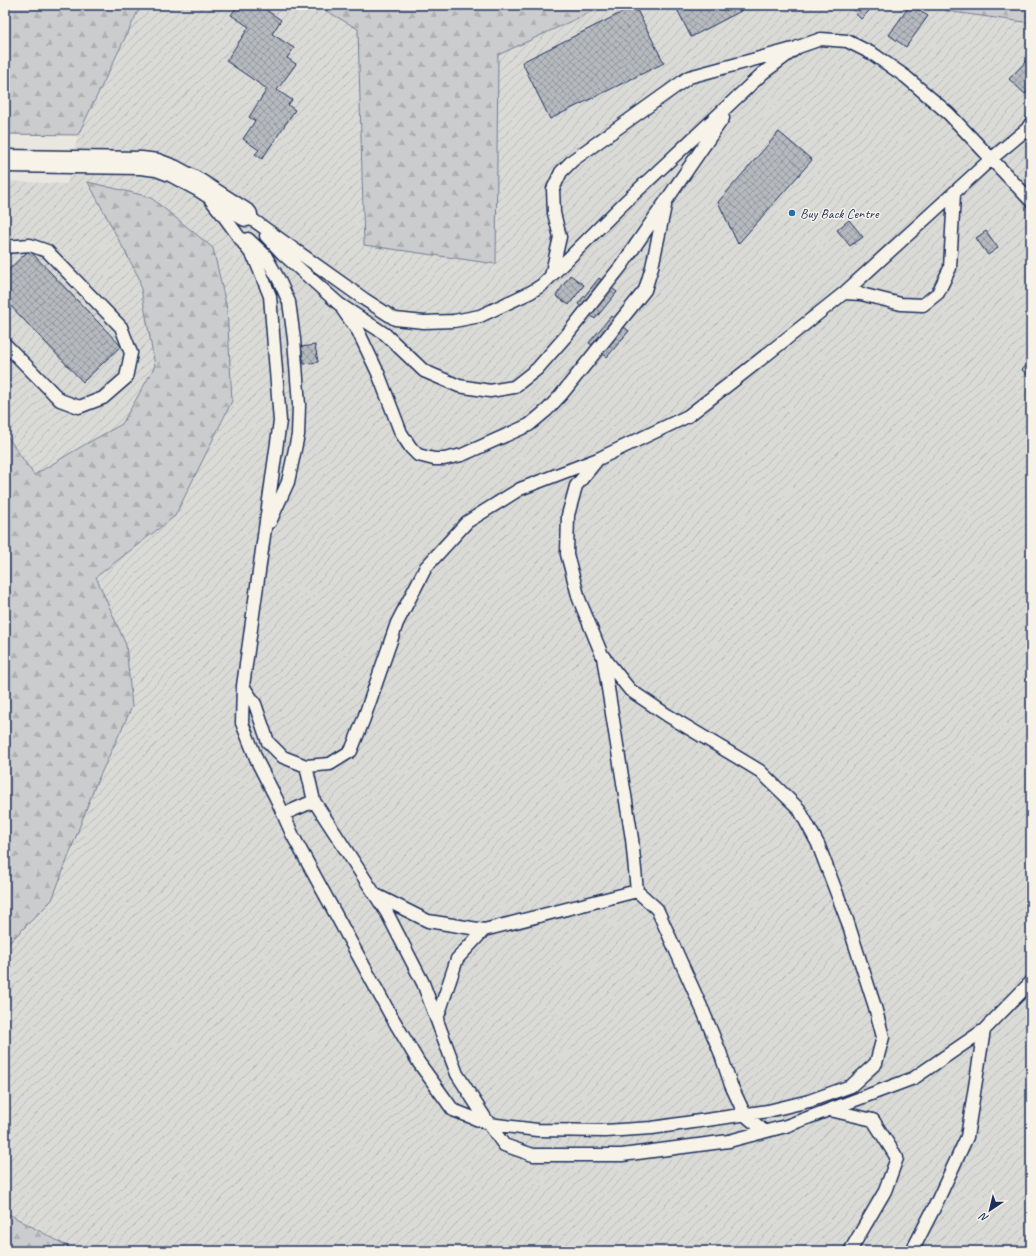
<svg xmlns="http://www.w3.org/2000/svg" width="1036" height="1256" viewBox="0 0 1036 1256" font-family="Caveat,sans-serif">
	<style>
		.industrial { fill: url(#industrial-furrows) }
		.forest { fill: url(#forest-firs); stroke: #737e96 }
		.building { fill: url(#building-cross-hatch); stroke: #1b2f5e }
		.lines { fill: none; stroke-linecap: round; stroke-linejoin: round }
		.service-casing { stroke: #1b2f5e; stroke-width: 15 }
		.minor-casing { stroke: #1b2f5e; stroke-width: 25 }
		.service { stroke: #f7f3e8; stroke-width: 12 }
		.minor { stroke: #f7f3e8; stroke-width: 22 }
		.poi-dot { fill: #1f6fb2; stroke: #f7f3e8; stroke-width: 1.5 }
		.labels { text-anchor: middle; dominant-baseline: central; stroke-width: 3; stroke-linejoin: round; paint-order: stroke }
		.poi-label { font-size: 14px; fill: #1b2f5e; stroke: #f7f3e8; text-anchor: start }
	</style>
	<defs>
		<pattern id="industrial-furrows" width="10" height="10" patternUnits="userSpaceOnUse"><rect width="10" height="10" fill="#dadad6"/><path d="M-1 1l2-2M0 10L10 0M9 11l2-2" fill="none" stroke="#babbba"/></pattern>
		<pattern id="forest-firs" width="22" height="20" patternUnits="userSpaceOnUse"><rect width="22" height="20" fill="#cbcccd"/><path d="M5 1l3.5 6h-7zM16 11l3.5 6h-7z" fill="#aeb0b2"/></pattern>
		<pattern id="building-cross-hatch" width="8" height="8" patternUnits="userSpaceOnUse"><rect width="8" height="8" fill="#b6babf"/><path d="M0 0l8 8M0 8l8-8" fill="none" stroke="#93989e"/></pattern>
	</defs>
	<rect width="100%" height="100%" fill="#eae7e0"/>
	<filter id="ink" filterUnits="userSpaceOnUse"><feTurbulence type="fractalNoise" baseFrequency=".025" numOctaves="2"/><feDisplacementMap in="SourceGraphic" scale="8" xChannelSelector="R" yChannelSelector="G"/><feConvolveMatrix kernelMatrix="1 2 1 2 8 2 1 2 1" color-interpolation-filters="sRGB"/></filter>
	<g filter="url(#ink)">
		<!-- industrial -->
		<path class="industrial" d="M 141,5 L 316,5 L 358,29 L 364,245 L 496,187 L 498,54 L 606,5 L 940,5 L 946,11 L 1031,23 L 1031,1251 L 76,1251 L 5,1212 L 5,945 L 11,941 L 95,786 L 132,707 L 126,645 L 96,577 L 175,516 L 232,401 L 89,182 L 139,278 L 155,366 L 122,424 L 84,445 L 34,475 L 5,433 L 5,181 L 67,184 L 78,135 Z"/>
		<!-- forest -->
		<path class="forest" d="M 5,5 L 141,5 L 78,135 L 5,134 Z
			M 316,5 L 606,5 L 498,55 L 496,264 L 364,245 L 358,29 Z
			M 940,5 L 1031,5 L 1031,23 L 946,11 Z
			M 88,182 L 150,197 L 213,248 L 227,309 L 232,401 L 175,516 L 96,577 L 126,645 L 132,707 L 95,786 L 52,900 L 11,941 L 5,945 L 5,433 L 34,475 L 84,445 L 122,424 L 155,366 L 139,278 Z
			M 5,1212 L 76,1251 L 5,1251 Z"/>
		<!-- building -->
		<path class="building" d="M 238,5 L 259,5 L 281,20 L 272,34 L 294,48 L 287,58 L 296,64 L 277,90 L 292,100 L 288,105 L 295,110 L 262,159 L 255,154 L 259,150 L 243,139 L 255,121 L 249,117 L 267,89 L 226,61 L 249,27 L 231,15 Z
			M 675,5 L 738,5 L 741,11 L 691,37 Z
			M 847,5 L 875,5 L 861,19 Z
			M 910,5 L 928,16 L 906,47 L 889,35 Z
			M 635,6 L 664,63 L 550,119 L 522,62 Z
			M 1031,56 L 1031,88 L 1025,94 L 1009,79 Z
			M 779,132 L 812,160 L 738,244 L 718,202 Z
			M 849,220 L 863,237 L 850,246 L 837,230 Z
			M 986,231 L 998,248 L 988,255 L 976,238 Z
			M 29,250 L 121,346 L 83,382 L 5,300 L 5,273 Z
			M 570,275 L 584,285 L 569,305 L 556,296 Z
			M 599,278 L 617,292 L 595,319 L 578,304 Z
			M 611,316 L 629,331 L 607,357 L 589,343 Z
			M 315,345 L 318,362 L 304,364 L 301,347 Z
			M 1031,361 L 1031,378 L 1022,370 Z"/>
		<g class="lines">
			<defs>
				<path id="service" d="M 211,200 L 223,215 L 255,259 L 270,296 L 280,421 L 243,686 L 255,704 L 268,742 L 283,757 L 306,766 L 330,764 L 351,751 L 363,721 L 397,623 L 426,567 L 467,522 L 520,489 L 598,459 L 688,416 L 746,371 L 844,293 L 991,159 L 1027,129 L 1031,123
					M 246,215 L 364,299 L 395,319 L 424,322 L 454,321 L 480,316 L 531,292 L 542,285 L 623,204 L 763,73 L 798,47 L 821,39 L 847,41 L 873,54 L 906,77 L 949,114 L 1031,201
					M 266,236 L 283,254 L 339,304 L 385,334 L 424,371 L 459,386 L 490,391 L 514,387 L 537,369 L 566,336 L 622,265 L 723,118
					M 248,239 L 265,255 L 279,280 L 289,302 L 294,339 L 299,405 L 298,435 L 288,482 L 270,522
					M 5,247 L 30,245 L 47,251 L 121,327 L 131,353 L 126,378 L 103,398 L 79,407 L 60,400 L 5,344
					M 551,276 L 560,237 L 554,213 L 553,189 L 561,172 L 573,160 L 689,77 L 793,49
					M 844,293 L 861,294 L 901,304 L 923,305 L 938,293 L 950,268 L 954,194
					M 343,310 L 358,331 L 378,373 L 401,433 L 411,448 L 418,455 L 434,459 L 444,459 L 462,455 L 529,425 L 547,410 L 561,395 L 645,290 L 652,267 L 665,206
					M 603,657 L 632,839 L 637,891 L 657,909 L 703,1011 L 720,1052 L 731,1085 L 745,1115 L 764,1131
					M 243,686 L 242,723 L 258,763 L 276,798 L 293,836 L 390,1014 L 419,1063 L 453,1110 L 489,1124 L 537,1130 L 605,1131 L 652,1128 L 768,1111 L 809,1101 L 851,1086 L 876,1063 L 883,1037 L 875,1007 L 847,920 L 818,844 L 799,809 L 760,771 L 667,715 L 630,690 L 602,655 L 579,599 L 567,554 L 568,515 L 576,486 L 598,459
					M 306,766 L 314,801 L 387,913 L 423,983 L 457,1074 L 489,1124 L 504,1145 L 533,1155 L 622,1155 L 729,1141 L 786,1126 L 914,1078 L 984,1030 L 1031,982
					M 284,814 L 314,801
					M 376,895 L 428,921 L 484,930
					M 437,1019 L 457,959 L 484,930 L 637,891
					M 830,1110 L 873,1120 L 897,1158 L 885,1191 L 850,1251
					M 912,1251 L 934,1208 L 967,1137 L 984,1030"/>
				<path id="minor" d="M 5,161 L 141,163 L 157,165 L 173,171 L 199,185 L 246,215"/>
			</defs>
			<!-- service casing -->
			<use href="#service" class="service-casing"/>
			<!-- minor casing -->
			<use href="#minor" class="minor-casing"/>
			<!-- service -->
			<use href="#service" class="service"/>
			<!-- minor -->
			<use href="#minor" class="minor"/>
		</g>
	</g>
	<!-- markers -->
	<circle class="poi-dot" cx="792" cy="213" r="4"/>
	<g class="labels">
		<!-- poi labels -->
		<g class="poi-label">
			<text x="800" y="213">Buy Back Centre</text>
		</g>
	</g>
	<!-- margin -->
	<rect width="1036" height="1256" fill="none" stroke="#f7f3e8" stroke-width="20"/>
	<rect x="10" y="10" width="1016" height="1236" fill="none" stroke="#1b2f5e" stroke-width="1.5" filter="url(#ink)"/>
	<!-- north arrow -->
	<g transform="translate(990 1210) rotate(215)" stroke="#f7f3e8" stroke-width="3" paint-order="stroke">
	<path d="M0-3L7 15L0 10L-7 15Z" fill="#1b2f5e"/>
	<text y="-6" font-size="11" font-weight="bold" text-anchor="middle" fill="#1b2f5e">N</text>
	</g>
</svg>
